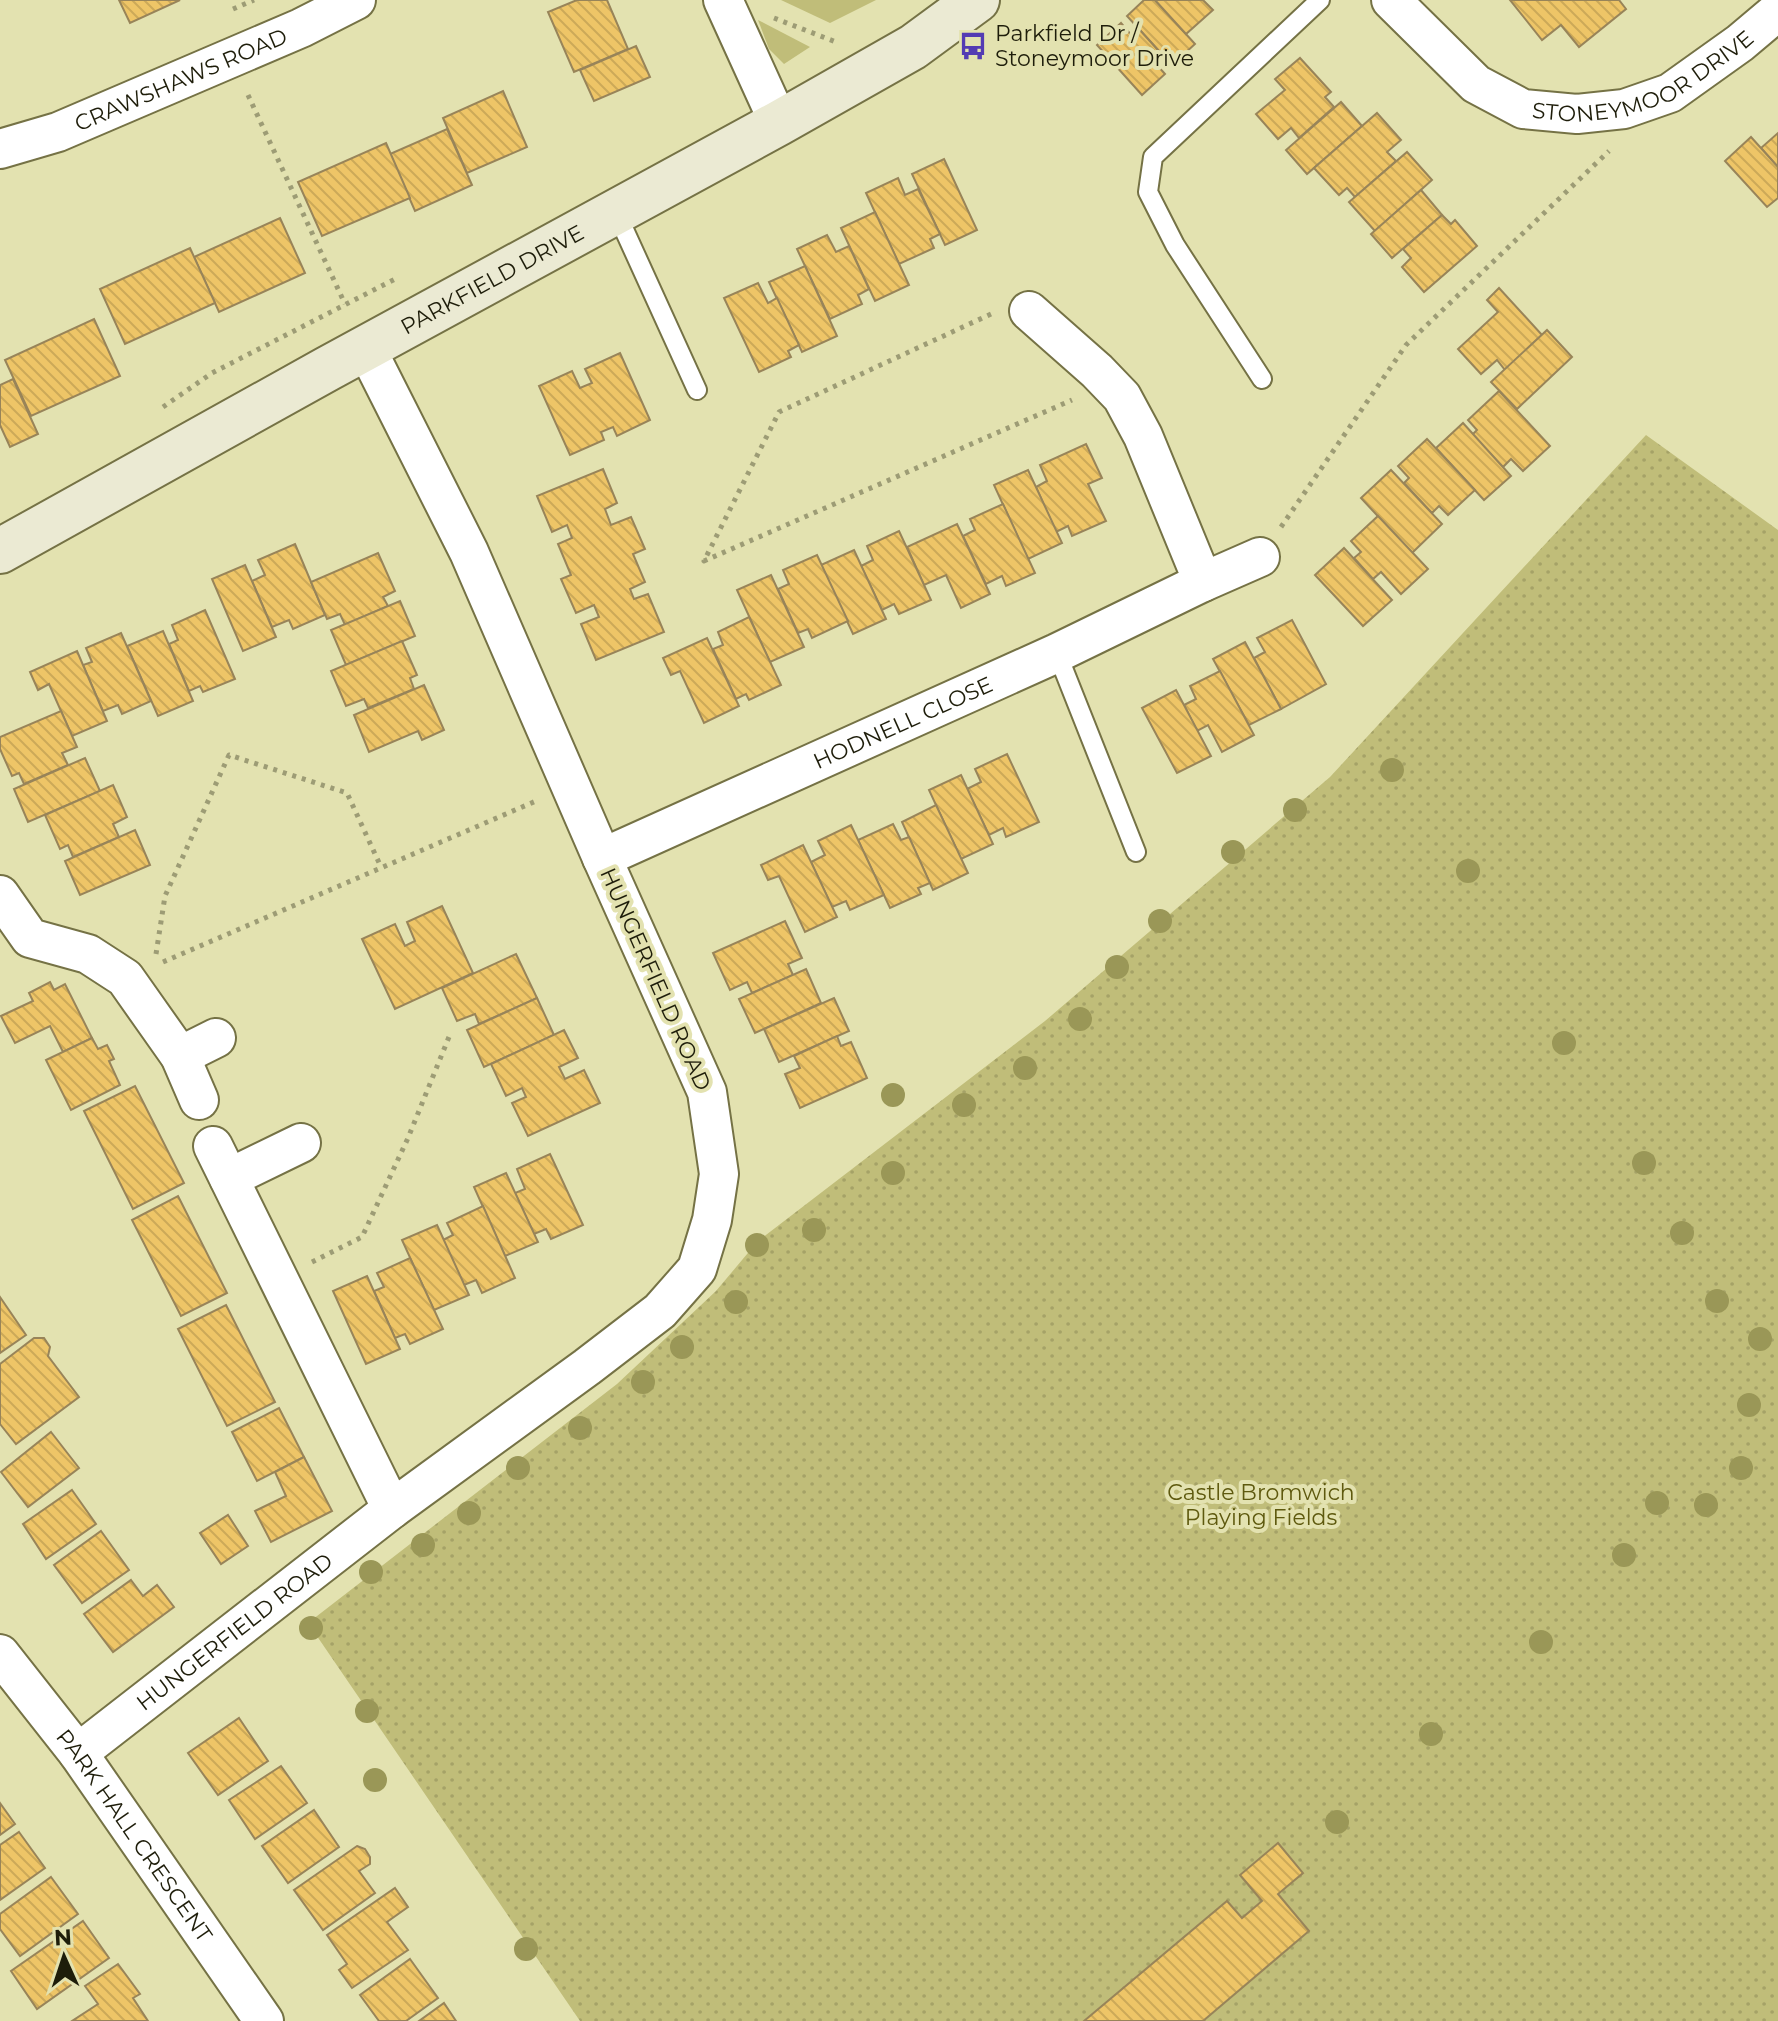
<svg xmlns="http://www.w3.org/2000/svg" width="1778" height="2021" font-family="Montserrat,sans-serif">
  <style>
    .grass { fill: #c0bd79 }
    .park { fill: url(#park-dots) }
    .building { fill: url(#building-back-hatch); stroke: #988459; stroke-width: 2 }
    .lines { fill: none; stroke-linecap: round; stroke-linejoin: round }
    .lane-casing { stroke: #757245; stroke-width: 22 }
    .street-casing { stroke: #757245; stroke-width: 42 }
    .secondary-casing { stroke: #757245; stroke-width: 48 }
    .path { stroke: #9d9c75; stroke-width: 5; stroke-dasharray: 4 6; stroke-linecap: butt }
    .lane { stroke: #fff; stroke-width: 18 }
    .street { stroke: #fff; stroke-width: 38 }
    .secondary { stroke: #ebead3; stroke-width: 44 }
    .tree { fill: #9a9757 }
    .labels { text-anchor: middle; stroke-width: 8; stroke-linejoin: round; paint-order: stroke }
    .poi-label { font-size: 22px; fill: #1e1d0a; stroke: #e3e2b0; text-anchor: start }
    .street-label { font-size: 22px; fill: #1e1d0a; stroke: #e3e2b0 }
    .park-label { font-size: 22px; fill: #5e590e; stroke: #e3e2b0 }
  </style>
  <defs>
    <pattern id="park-dots" width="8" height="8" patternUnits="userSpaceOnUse" patternTransform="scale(2)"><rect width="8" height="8" fill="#c0bd79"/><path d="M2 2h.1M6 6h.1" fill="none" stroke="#a5a267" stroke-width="1.8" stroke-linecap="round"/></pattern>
    <pattern id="building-back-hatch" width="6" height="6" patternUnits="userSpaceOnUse" patternTransform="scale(2)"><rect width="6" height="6" fill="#eec567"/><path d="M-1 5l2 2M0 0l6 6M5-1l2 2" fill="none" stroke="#cca958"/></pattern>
  </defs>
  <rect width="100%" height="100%" fill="#e3e2b0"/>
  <!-- grass -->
  <g class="grass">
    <path d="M781 0H876L830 23Z"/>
    <path d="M758 20 810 47 784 64 769 49Z"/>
  </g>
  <!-- park -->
  <path class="park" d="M1646 435 1778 530V2021H580L308 1623 617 1384 716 1291 758 1241 1045 1021 1330 777Z"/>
  <!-- building -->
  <g class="building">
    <path d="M119 0H180L130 23Z"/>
    <path d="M577 0H607L628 49 574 72 548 12Z"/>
    <path d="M1144 0H1155L1195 44 1172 65 1127 16Z"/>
    <path d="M1155 0H1203L1213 10 1186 34Z"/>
    <path d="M1510 0H1619L1626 9 1579 47 1561 25 1542 40Z"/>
    <path d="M1121 23 1132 36 1139 29 1165 58 1157 65 1165 74 1142 95 1097 45Z"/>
    <path d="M636 46 650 77 594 101 580 70Z"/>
    <path d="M1300 58 1331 92 1325 97 1334 107 1299 138 1291 128 1278 139 1256 114 1285 90 1275 79Z"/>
    <path d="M503 91 527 147 467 173 443 118Z"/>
    <path d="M1341 102 1362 126 1307 174 1286 150Z"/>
    <path d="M1377 113 1401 140 1387 152 1396 161 1355 197 1347 188 1339 195 1314 168Z"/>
    <path d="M447 129 472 185 415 211 390 154Z"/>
    <path d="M1778 133V167L1761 148Z"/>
    <path d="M1751 137 1778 167V198L1767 207 1725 161Z"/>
    <path d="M386 143 410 198 322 236 298 182Z"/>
    <path d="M1407 152 1432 180 1375 231 1349 202Z"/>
    <path d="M944 159 977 230 945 245 912 174Z"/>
    <path d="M898 178 905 195 918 189 940 234 930 239 934 248 899 264 866 193Z"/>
    <path d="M1421 190 1442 215 1392 258 1371 234Z"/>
    <path d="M875 212 909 285 875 301 841 228Z"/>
    <path d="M1442 215 1451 224 1455 220 1477 246 1424 292 1402 267 1411 258 1403 249Z"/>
    <path d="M280 218 305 273 219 312 194 257Z"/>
    <path d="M827 235 836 252 849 246 869 289 858 295 862 304 830 319 797 249Z"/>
    <path d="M190 248 215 303 125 344 100 289Z"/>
    <path d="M805 266 837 336 802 352 769 282Z"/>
    <path d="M758 283 768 303 777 298 799 345 788 351 791 357 759 372 724 298Z"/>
    <path d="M1499 288 1542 335 1505 370 1497 360 1481 374 1458 349 1498 312 1487 300Z"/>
    <path d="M94 319 120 376 31 416 5 360Z"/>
    <path d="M1547 330 1572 357 1517 409 1491 382Z"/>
    <path d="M620 353 650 420 617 436 613 427 601 432 604 440 570 455 539 386 572 371 580 388 592 383 585 369Z"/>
    <path d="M13 379 38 434 10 447 0 425V385Z"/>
    <path d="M1499 391 1550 446 1523 471 1511 459 1503 467 1472 435 1477 430 1468 420Z"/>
    <path d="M1463 423 1511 476 1484 500 1436 448Z"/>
    <path d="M1427 439 1475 490 1448 515 1439 506 1432 513 1404 483 1409 478 1398 466Z"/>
    <path d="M1086 444 1102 478 1088 484 1106 521 1072 536 1068 526 1056 532 1036 487 1047 481 1040 465Z"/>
    <path d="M603 469 617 503 605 509 611 525 631 517 645 549 633 554 645 582 630 589 634 599 648 594 664 632 596 660 581 624 599 617 594 605 576 613 561 579 571 575 558 544 572 538 567 525 552 532 537 496Z"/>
    <path d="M1028 470 1062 543 1028 559 994 485Z"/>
    <path d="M1391 470 1442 524 1412 553 1361 498Z"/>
    <path d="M1003 504 1035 573 1006 586 1002 576 986 584 963 536 975 530 970 519Z"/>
    <path d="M1378 516 1428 569 1401 594 1381 572 1373 579 1354 558 1361 552 1351 541Z"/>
    <path d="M957 524 990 594 961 608 946 575 924 585 907 547Z"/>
    <path d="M899 531 931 600 899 614 894 604 882 610 861 566 873 560 867 546Z"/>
    <path d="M295 544 325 615 293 629 289 620 272 627 252 581 265 575 258 560Z"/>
    <path d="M1344 548 1392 600 1363 626 1315 575Z"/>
    <path d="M854 550 886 619 853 634 821 565Z"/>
    <path d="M378 553 395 591 383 597 388 606 345 625 340 614 327 619 311 582Z"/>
    <path d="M817 555 848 621 812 638 808 629 798 633 778 589 789 584 783 570Z"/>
    <path d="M245 565 276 637 243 651 212 579Z"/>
    <path d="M771 575 804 647 770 662 737 590Z"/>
    <path d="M400 601 415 636 346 665 331 630Z"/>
    <path d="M205 610 235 679 203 692 200 686 189 691 169 644 178 640 172 625Z"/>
    <path d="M749 617 781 685 749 700 746 694 736 699 713 649 723 645 718 632Z"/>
    <path d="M1292 620 1326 684 1281 709 1254 658 1265 652 1257 638Z"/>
    <path d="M163 631 193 701 158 716 127 646Z"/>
    <path d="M121 633 151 701 122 714 118 705 103 711 83 665 92 662 86 648Z"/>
    <path d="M707 638 739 706 704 723 680 671 671 675 663 658Z"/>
    <path d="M402 641 417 675 410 678 414 689 368 708 364 699 346 706 331 671Z"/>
    <path d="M1245 642 1281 709 1249 725 1213 659Z"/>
    <path d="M77 651 107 721 72 736 49 684 38 690 30 672Z"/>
    <path d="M1220 671 1254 735 1222 752 1208 725 1197 731 1184 705 1196 699 1190 686Z"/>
    <path d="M424 685 444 730 422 740 418 731 369 752 354 715Z"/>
    <path d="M1176 690 1211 756 1177 773 1142 708Z"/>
    <path d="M61 711 77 747 62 753 68 765 24 784 19 773 12 776 0 749V737Z"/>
    <path d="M1007 754 1039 822 1006 837 1003 828 989 835 967 789 981 782 975 769Z"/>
    <path d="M85 758 100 791 28 822 14 789Z"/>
    <path d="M961 775 993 844 961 859 929 790Z"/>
    <path d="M113 785 127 817 113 824 119 837 73 857 68 845 60 849 45 815Z"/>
    <path d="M936 805 968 873 933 890 902 822Z"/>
    <path d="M893 824 901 840 909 837 930 883 918 888 921 894 890 908 858 840Z"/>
    <path d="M851 825 884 895 850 910 846 901 832 907 811 862 825 855 818 841Z"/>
    <path d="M135 830 150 865 80 895 65 861Z"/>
    <path d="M803 845 837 917 805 932 779 876 768 880 761 865Z"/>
    <path d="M442 906 473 973 395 1009 362 939 395 924 405 946 415 941 407 922Z"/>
    <path d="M785 921 802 958 788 964 793 975 752 993 747 982 730 990 713 953Z"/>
    <path d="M516 954 537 998 479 1024 475 1014 457 1021 442 988Z"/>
    <path d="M806 969 821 1003 755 1033 739 999Z"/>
    <path d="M50 982 54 990 65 984 92 1038 63 1052 50 1026 15 1043 1 1016 33 1001 29 993Z"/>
    <path d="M537 998 554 1035 484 1067 467 1030Z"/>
    <path d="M834 998 849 1031 779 1062 764 1029Z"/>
    <path d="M564 1030 578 1058 559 1067 565 1079 584 1070 600 1103 528 1136 512 1103 526 1097 522 1088 506 1096 491 1064Z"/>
    <path d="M837 1036 841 1046 851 1042 867 1078 800 1108 785 1074 800 1068 794 1056Z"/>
    <path d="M92 1038 98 1049 107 1045 114 1059 109 1061 120 1085 71 1110 46 1060Z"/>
    <path d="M135 1086 184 1183 133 1209 84 1111Z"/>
    <path d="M550 1154 583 1225 551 1239 546 1229 534 1234 515 1193 525 1189 517 1169Z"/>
    <path d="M506 1173 538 1242 505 1256 474 1187Z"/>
    <path d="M178 1196 227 1293 181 1316 132 1220Z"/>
    <path d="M483 1206 515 1278 482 1293 476 1280 464 1285 443 1240 453 1235 447 1223Z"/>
    <path d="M437 1225 469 1295 434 1310 402 1240Z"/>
    <path d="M410 1258 443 1329 410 1344 405 1334 395 1338 374 1291 384 1287 377 1273Z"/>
    <path d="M367 1276 400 1349 366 1364 333 1291Z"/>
    <path d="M0 1297 26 1335 0 1353Z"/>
    <path d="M226 1305 275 1402 227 1426 178 1329Z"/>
    <path d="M34 1338H44L50 1347 48 1356 79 1397 16 1444 0 1424V1364Z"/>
    <path d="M279 1408 304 1457 257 1481 232 1432Z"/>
    <path d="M51 1432 79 1468 28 1507 1 1472Z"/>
    <path d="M304 1457 332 1511 271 1542 255 1511 286 1496 275 1472Z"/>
    <path d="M72 1490 96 1524 46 1559 23 1524Z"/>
    <path d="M228 1515 248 1546 221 1564 200 1533Z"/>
    <path d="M101 1531 129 1570 82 1603 54 1565Z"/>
    <path d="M131 1580 143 1596 157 1585 174 1607 113 1652 84 1614Z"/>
    <path d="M239 1718 268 1761 218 1795 188 1753Z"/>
    <path d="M281 1766 307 1803 255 1839 229 1800Z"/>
    <path d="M0 1803 15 1824 0 1835Z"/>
    <path d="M314 1810 339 1847 288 1883 262 1846Z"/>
    <path d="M19 1832 45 1868 0 1900V1845Z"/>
    <path d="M1278 1843 1303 1873 1278 1894 1309 1931 1203 2021H1084L1227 1901 1242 1918 1262 1901 1240 1875Z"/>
    <path d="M357 1846 365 1849 370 1857V1864L359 1871 375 1893 323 1930 294 1890Z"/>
    <path d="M51 1877 78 1914 20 1956 0 1929V1914Z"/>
    <path d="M395 1888 408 1907 387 1922 408 1950 352 1988 339 1970 347 1964 327 1935Z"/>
    <path d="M83 1921 109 1958 37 2009 11 1971Z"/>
    <path d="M410 1959 438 1998 406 2021H379L360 1995Z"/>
    <path d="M118 1964 140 1994 133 1998 148 2021H72L98 2004 85 1986Z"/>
    <path d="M444 2003 456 2021H419Z"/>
  </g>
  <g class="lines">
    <defs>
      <g id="lane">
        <path d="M616 212 697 390"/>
        <path d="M1262 379 1175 245 1148 192 1153 157 1320 0"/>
        <path d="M1057 653 1136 852"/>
      </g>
      <g id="street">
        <path d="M723 0 779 123"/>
        <path id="s1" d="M1391 0 1476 84 1523 109 1577 114 1624 109 1670 93 1740 43 1778 11"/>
        <path id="s2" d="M0 149 58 132 301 28 356 0"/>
        <path d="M1203 582 1260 557"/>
        <path id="s3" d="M602 858 1057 653 1203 582 1143 436 1122 397 1097 371 1029 311"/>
        <path d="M0 895 30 938 88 954 125 978 180 1056 199 1100"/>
        <path d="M180 1056 216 1038"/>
        <path d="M213 1146 392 1509"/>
        <path d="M229 1178 301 1143"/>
        <path id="s4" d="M0 1654 78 1753 264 2021"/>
        <path id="s5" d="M78 1753 392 1509 587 1367 660 1311 697 1269 712 1220 719 1174 707 1092 602 858 469 552 366 348"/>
      </g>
      <g id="secondary">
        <path id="s6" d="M0 551 327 369 779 123 913 47 977 0"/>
      </g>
    </defs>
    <!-- lane casing -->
    <use href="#lane" class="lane-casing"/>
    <!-- street casing -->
    <use href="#street" class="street-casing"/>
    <!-- secondary casing -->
    <use href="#secondary" class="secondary-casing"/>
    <!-- path -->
    <g class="path">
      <path d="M233 9 254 0"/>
      <path d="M774 18 836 42"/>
      <path d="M248 95 345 304"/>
      <path d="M991 314 779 412 704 561 1072 400"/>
      <path d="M163 407 212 373 399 277"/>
      <path d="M1281 527 1406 345 1609 151"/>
      <path d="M156 954 165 896 229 755 347 793 381 867"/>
      <path d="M163 962 536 801"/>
      <path d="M312 1262 362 1237 408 1138 451 1032"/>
    </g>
    <!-- lane -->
    <use href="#lane" class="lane"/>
    <!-- street -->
    <use href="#street" class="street"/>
    <!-- secondary -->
    <use href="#secondary" class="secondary"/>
  </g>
  <!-- trees -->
  <g class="tree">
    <circle cx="1392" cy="770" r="12"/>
    <circle cx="1295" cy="810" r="12"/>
    <circle cx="1233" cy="852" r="12"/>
    <circle cx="1468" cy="871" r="12"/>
    <circle cx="1160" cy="921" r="12"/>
    <circle cx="1117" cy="967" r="12"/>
    <circle cx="1080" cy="1019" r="12"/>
    <circle cx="1564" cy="1043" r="12"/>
    <circle cx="1025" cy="1068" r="12"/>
    <circle cx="893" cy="1095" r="12"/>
    <circle cx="964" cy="1105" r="12"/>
    <circle cx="1644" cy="1163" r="12"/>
    <circle cx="893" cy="1173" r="12"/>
    <circle cx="814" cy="1230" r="12"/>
    <circle cx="1682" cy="1233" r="12"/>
    <circle cx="757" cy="1245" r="12"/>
    <circle cx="1717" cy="1301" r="12"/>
    <circle cx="736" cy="1302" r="12"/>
    <circle cx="1760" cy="1339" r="12"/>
    <circle cx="682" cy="1347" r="12"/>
    <circle cx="643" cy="1382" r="12"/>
    <circle cx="1749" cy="1405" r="12"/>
    <circle cx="580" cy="1428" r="12"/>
    <circle cx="518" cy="1468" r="12"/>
    <circle cx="1741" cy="1468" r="12"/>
    <circle cx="1657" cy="1503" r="12"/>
    <circle cx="1706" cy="1505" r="12"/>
    <circle cx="469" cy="1513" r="12"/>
    <circle cx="423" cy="1545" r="12"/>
    <circle cx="1624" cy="1555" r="12"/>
    <circle cx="371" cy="1572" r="12"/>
    <circle cx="311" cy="1628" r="12"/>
    <circle cx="1541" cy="1642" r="12"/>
    <circle cx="367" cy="1711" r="12"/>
    <circle cx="1431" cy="1734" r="12"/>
    <circle cx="375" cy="1780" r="12"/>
    <circle cx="1337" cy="1822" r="12"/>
    <circle cx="526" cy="1949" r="12"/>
  </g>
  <!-- icons -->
  <defs>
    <symbol id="bus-bare" viewBox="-9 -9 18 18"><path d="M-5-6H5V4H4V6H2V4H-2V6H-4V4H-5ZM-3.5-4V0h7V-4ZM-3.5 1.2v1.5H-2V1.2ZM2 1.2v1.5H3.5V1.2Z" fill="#533bb3" stroke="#e3e2b0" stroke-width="2.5" paint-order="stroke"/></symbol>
  </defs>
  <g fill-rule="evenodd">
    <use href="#bus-bare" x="953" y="26" width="40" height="40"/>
  </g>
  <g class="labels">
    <!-- poi labels -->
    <g class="poi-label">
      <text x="995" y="41">Parkfield Dr /<tspan x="995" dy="25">Stoneymoor Drive</tspan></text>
    </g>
    <!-- street labels -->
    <g class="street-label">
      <text dy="8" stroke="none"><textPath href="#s1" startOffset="302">STONEYMOOR DRIVE</textPath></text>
      <text dy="8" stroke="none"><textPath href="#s2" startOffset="194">CRAWSHAWS ROAD</textPath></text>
      <text dy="8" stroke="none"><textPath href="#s6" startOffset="562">PARKFIELD DRIVE</textPath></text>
      <text dy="8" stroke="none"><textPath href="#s3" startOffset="330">HODNELL CLOSE</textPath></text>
      <text transform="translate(656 979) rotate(66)" y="8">HUNGERFIELD ROAD</text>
      <text dy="8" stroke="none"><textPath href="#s5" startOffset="198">HUNGERFIELD ROAD</textPath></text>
      <text dy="8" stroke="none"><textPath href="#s4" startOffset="226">PARK HALL CRESCENT</textPath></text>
    </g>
    <!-- park labels -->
    <g class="park-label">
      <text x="1261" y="1500">Castle Bromwich<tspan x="1261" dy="25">Playing Fields</tspan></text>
    </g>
  </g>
  <!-- north arrow -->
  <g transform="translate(64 1957) rotate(357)" stroke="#e3e2b0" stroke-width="6" paint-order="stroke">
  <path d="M0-6L14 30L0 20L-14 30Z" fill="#1e1d0a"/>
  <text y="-12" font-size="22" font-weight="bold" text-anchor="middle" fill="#1e1d0a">N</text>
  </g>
</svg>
